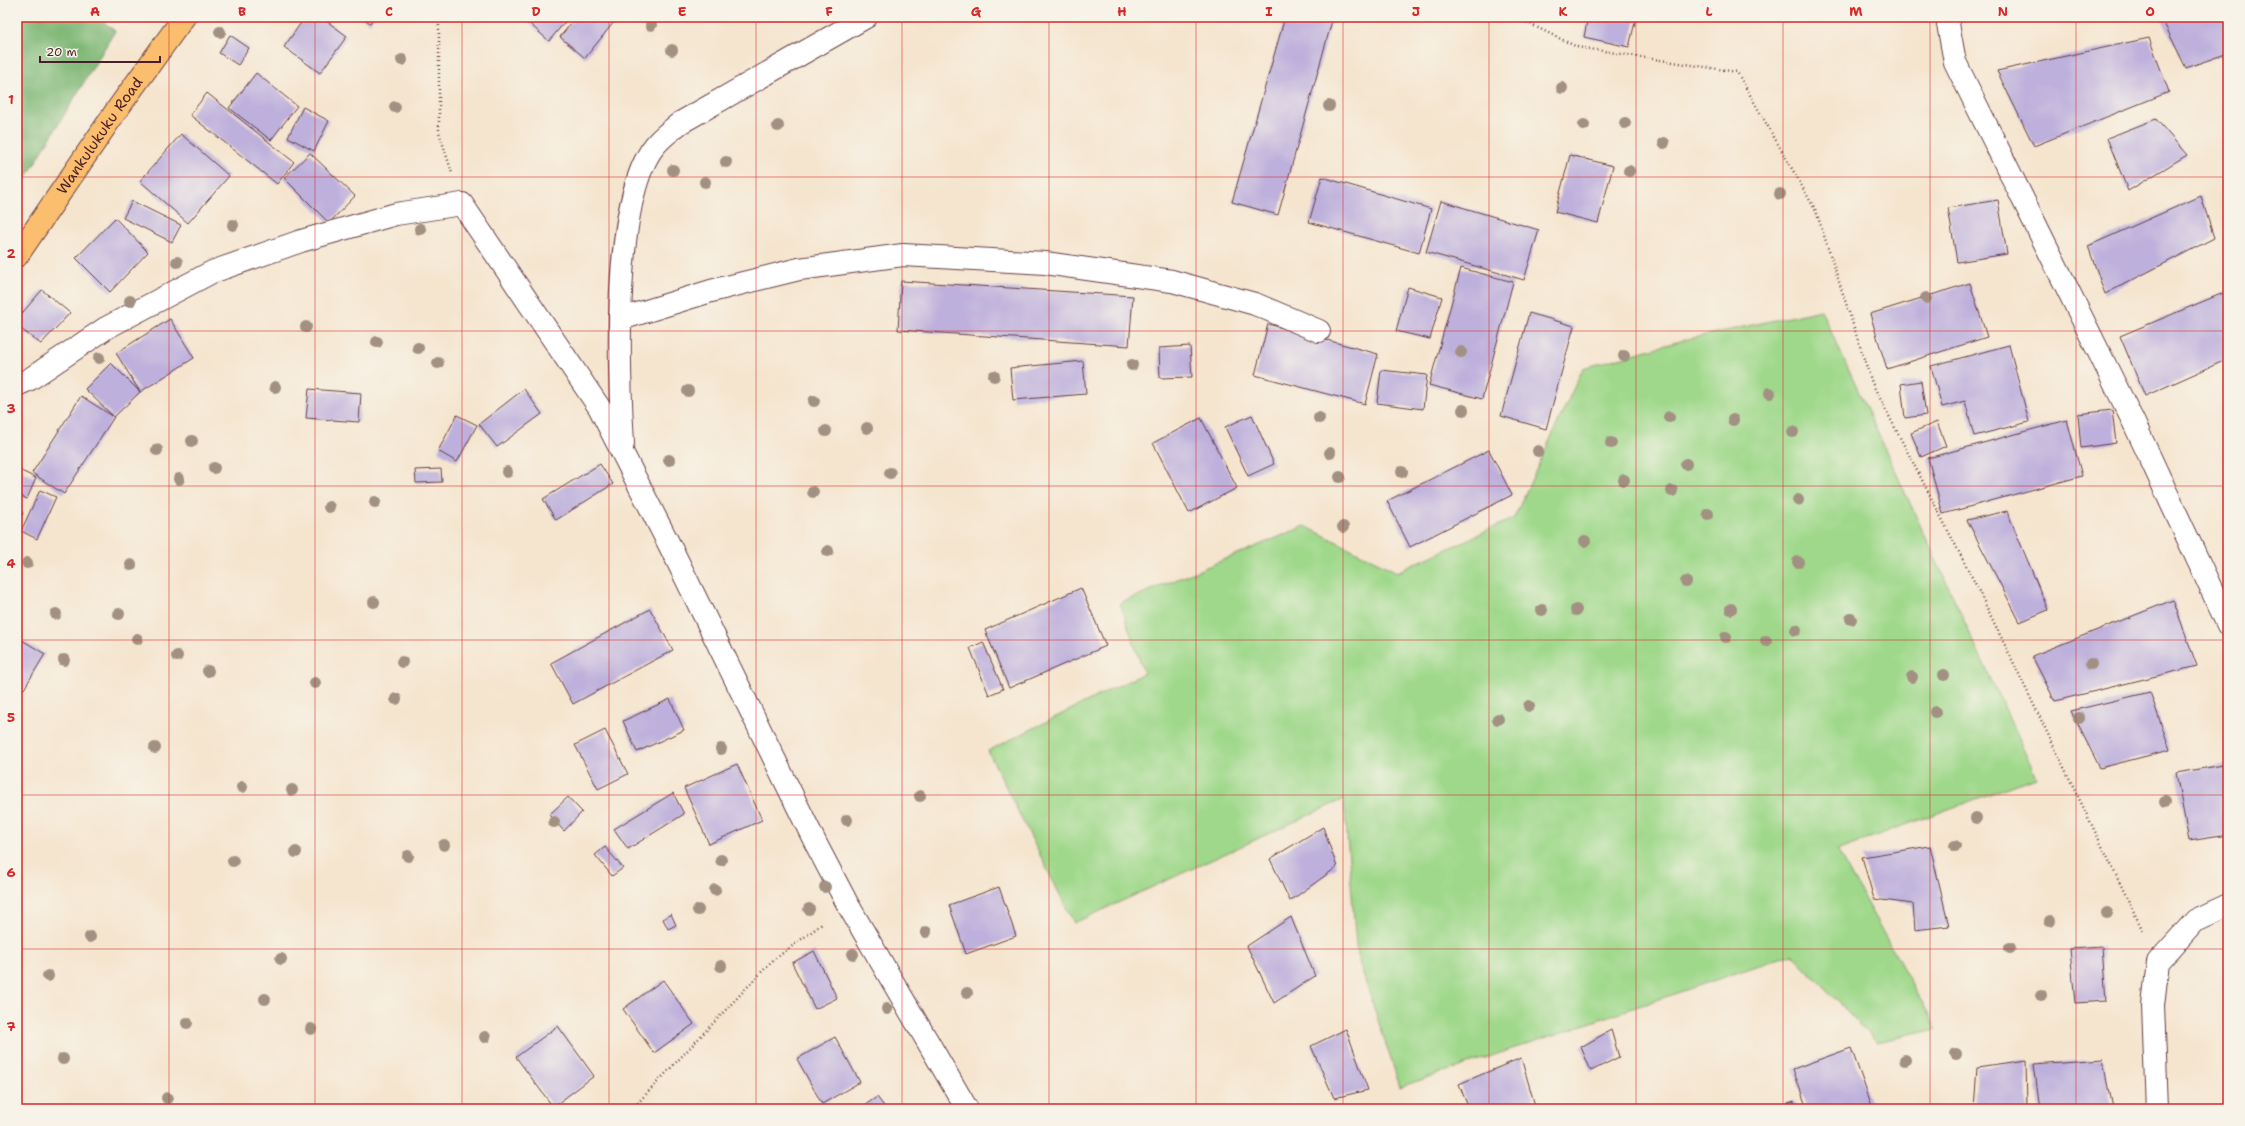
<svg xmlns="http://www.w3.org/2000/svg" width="2245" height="1126" font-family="'Shantell Sans',sans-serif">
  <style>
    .green { fill: #9fd88a; stroke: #747c5a }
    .forest { fill: #7fb876; stroke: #646c50 }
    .building { fill: #beb0dc }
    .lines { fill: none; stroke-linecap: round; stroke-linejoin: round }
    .minor-casing { stroke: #643d44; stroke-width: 24 }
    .major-casing { stroke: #643d44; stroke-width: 24 }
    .path { stroke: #643d44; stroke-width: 2.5; stroke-dasharray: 1 3; stroke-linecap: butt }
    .minor { stroke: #fff; stroke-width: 22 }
    .major { stroke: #fabe6e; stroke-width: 22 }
    .tree { fill: #a29182 }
    .grid { fill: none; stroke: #d62828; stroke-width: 1; stroke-opacity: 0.55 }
    .labels { text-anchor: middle; stroke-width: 3; stroke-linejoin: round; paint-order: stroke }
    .street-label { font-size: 15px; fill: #4a1f2b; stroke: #f7f3e8 }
    .neatline { fill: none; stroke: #d62828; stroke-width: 1.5 }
    .grid-label { font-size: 13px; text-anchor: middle; font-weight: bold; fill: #d62828 }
  </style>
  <rect width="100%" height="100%" fill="#f7f3e8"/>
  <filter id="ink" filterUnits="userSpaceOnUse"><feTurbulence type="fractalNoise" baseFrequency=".025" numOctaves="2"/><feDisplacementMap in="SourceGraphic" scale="8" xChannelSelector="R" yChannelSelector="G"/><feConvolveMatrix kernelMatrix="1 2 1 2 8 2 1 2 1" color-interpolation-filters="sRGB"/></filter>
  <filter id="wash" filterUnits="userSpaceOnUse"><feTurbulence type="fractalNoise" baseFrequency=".012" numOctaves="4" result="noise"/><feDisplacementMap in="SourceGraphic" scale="16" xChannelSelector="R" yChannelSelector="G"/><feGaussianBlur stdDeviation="0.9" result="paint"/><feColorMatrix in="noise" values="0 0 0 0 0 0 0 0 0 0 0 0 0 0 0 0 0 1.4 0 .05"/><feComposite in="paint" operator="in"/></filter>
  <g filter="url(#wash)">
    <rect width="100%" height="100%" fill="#f5e5cf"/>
    <!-- green -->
    <path class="green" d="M1821 310 2036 777 1837 850 1937 1029 1877 1042 1792 954 1400 1087 1357 956 1344 799 1074 923 988 751 1144 673 1120 603 1305 526 1397 572 1514 518 1583 368 1684 340Z"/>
    <!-- forest -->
    <path class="forest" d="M17 17H98L115 31 17 193Z"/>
    <g id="blocks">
      <!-- building -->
      <g class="building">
        <path d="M305 17H321L347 36 320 73 284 47Z"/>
        <path d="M361 17H374L370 23Z"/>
        <path d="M522 17H569L549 41Z"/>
        <path d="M576 17H618L585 58 560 37Z"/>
        <path d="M1285 17H1333L1278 215 1232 202Z"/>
        <path d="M1588 17 1636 18 1629 47 1584 37Z"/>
        <path d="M2161 17H2228V53L2186 68Z"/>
        <path d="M230 35 249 48 238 65 219 53Z"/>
        <path d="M2149 38 2169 92 2034 146 1997 71Z"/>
        <path d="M256 73 297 106 271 140 229 108Z"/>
        <path d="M207 93 294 162 277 184 190 115Z"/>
        <path d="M303 107 329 121 314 151 288 137Z"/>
        <path d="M2156 119 2187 155 2128 191 2107 138Z"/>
        <path d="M181 134 229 176 188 223 140 181Z"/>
        <path d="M310 153 355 196 329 223 284 178Z"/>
        <path d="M1570 155 1613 166 1598 223 1555 212Z"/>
        <path d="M1322 177 1431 209 1419 253 1309 222Z"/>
        <path d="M2201 196 2214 238 2105 294 2088 246Z"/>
        <path d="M1998 200 2007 254 1957 262 1948 208Z"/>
        <path d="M132 201 181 225 172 242 123 218Z"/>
        <path d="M1441 201 1539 230 1524 280 1426 252Z"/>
        <path d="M115 218 148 252 110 292 76 258Z"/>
        <path d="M1461 268 1513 282 1482 399 1429 385Z"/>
        <path d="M901 281 1133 296 1129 346 898 330Z"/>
        <path d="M1970 283 1987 337 1887 369 1870 314Z"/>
        <path d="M1408 287 1442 297 1430 339 1396 331Z"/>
        <path d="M42 290 70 313 41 344 17 326V319Z"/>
        <path d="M2228 291V359L2145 396 2120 336Z"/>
        <path d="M1529 313 1574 326 1546 429 1501 416Z"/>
        <path d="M170 319 194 358 140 392 116 353Z"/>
        <path d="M1268 324 1378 354 1365 404 1255 375Z"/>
        <path d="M2009 345 2029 422 1974 436 1965 401 1942 407 1931 366Z"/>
        <path d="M1190 346 1192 377 1160 378 1159 348Z"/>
        <path d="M1083 361 1086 394 1013 400 1010 368Z"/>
        <path d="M111 363 140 392 114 417 85 389Z"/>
        <path d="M1381 370 1427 375 1423 409 1377 403Z"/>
        <path d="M1921 381 1926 415 1905 418 1901 384Z"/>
        <path d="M309 389 361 393 359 422 306 418Z"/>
        <path d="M524 389 542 414 497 447 479 424Z"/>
        <path d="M81 396 114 417 64 494 32 473Z"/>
        <path d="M2112 410 2116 443 2081 448 2078 414Z"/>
        <path d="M457 415 477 425 457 462 438 451Z"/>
        <path d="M1252 415 1274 464 1248 476 1225 427Z"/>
        <path d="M1201 418 1237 488 1189 513 1153 443Z"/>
        <path d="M2067 420 2082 476 1943 514 1928 458Z"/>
        <path d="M1937 422 1946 446 1921 457 1911 433Z"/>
        <path d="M1489 450 1512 495 1410 547 1387 501Z"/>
        <path d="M600 464 613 484 556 520 543 499Z"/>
        <path d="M17 469 36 478 27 499 17 494Z"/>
        <path d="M441 469 442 482 416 483 415 470Z"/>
        <path d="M40 490 56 497 37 539 21 531Z"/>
        <path d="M17 509 23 513 17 524Z"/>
        <path d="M2007 511 2048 610 2020 622 1967 520Z"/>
        <path d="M1081 588 1106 646 1009 688 985 630Z"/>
        <path d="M2173 600 2197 666 2055 701 2032 656Z"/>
        <path d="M650 609 673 650 573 704 551 663Z"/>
        <path d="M17 637 45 654 24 689 17 685Z"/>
        <path d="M983 642 1003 689 989 695 970 648Z"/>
        <path d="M2150 692 2170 750 2100 768 2071 711Z"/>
        <path d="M670 699 684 730 637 752 623 721Z"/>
        <path d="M605 730 628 774 598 789 575 745Z"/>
        <path d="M737 764 762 820 709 844 684 788Z"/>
        <path d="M2228 764V835L2189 841 2176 773Z"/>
        <path d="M673 793 684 814 628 849 614 829Z"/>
        <path d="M568 797 582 812 564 831 549 815Z"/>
        <path d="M1323 827 1337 867 1290 901 1270 859Z"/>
        <path d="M1930 846 1949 926 1915 930 1913 904 1874 899 1862 857Z"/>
        <path d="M605 847 623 868 612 876 595 855Z"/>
        <path d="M999 887 1016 936 966 954 949 905Z"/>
        <path d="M671 914 676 925 668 929 663 919Z"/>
        <path d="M1291 917 1315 976 1274 1003 1247 946Z"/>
        <path d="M2102 947 2106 1001 2075 1003 2070 949Z"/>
        <path d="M814 951 837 998 815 1009 792 963Z"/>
        <path d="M663 980 694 1024 654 1053 623 1009Z"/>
        <path d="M558 1026 594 1076 553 1107 516 1057Z"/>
        <path d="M1346 1029 1368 1090 1334 1098 1311 1046Z"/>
        <path d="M1611 1030 1619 1057 1591 1071 1581 1047Z"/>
        <path d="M835 1037 860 1082 822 1104 797 1059Z"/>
        <path d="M1851 1048 1873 1109H1807L1793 1069Z"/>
        <path d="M1521 1058 1536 1109H1469L1459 1084Z"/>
        <path d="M2103 1059 2112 1109H2040L2034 1064Z"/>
        <path d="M2026 1060 2027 1109H1974L1977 1067Z"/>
        <path d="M877 1097 886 1109H859Z"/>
        <path d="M1794 1101 1796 1109H1771Z"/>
      </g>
    </g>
  </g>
  <g filter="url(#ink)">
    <use href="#blocks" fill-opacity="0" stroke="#643d44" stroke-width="1"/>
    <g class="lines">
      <defs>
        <g id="minor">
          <path d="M1950 17 1948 24 1955 62 2134 423 2228 625"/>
          <path d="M621 319 711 291 799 269 903 255 1045 263 1172 281 1255 304 1319 331"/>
          <path d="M17 385 30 379 106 328 212 272 301 241 396 214 462 204 599 407 676 558 816 844 848 905 967 1109"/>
          <path d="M623 444C619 376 611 194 657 143 664 135 673 129 680 123L866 17"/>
          <path d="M2157 1109 2153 1005 2158 962 2196 920 2228 905"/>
        </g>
        <g id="major">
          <path id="s1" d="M17 256 116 111 184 17"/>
        </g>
      </defs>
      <!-- minor casing -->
      <use href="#minor" class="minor-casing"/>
      <!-- major casing -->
      <use href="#major" class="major-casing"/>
      <!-- path -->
      <g class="path">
        <path d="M439 17V132L452 173"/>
        <path d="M1516 17 1577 47 1737 72 1816 211 1872 383 1974 581 2143 931"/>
        <path d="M632 1109 772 961 822 924"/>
      </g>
      <!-- minor -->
      <use href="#minor" class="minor"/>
      <!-- major -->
      <use href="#major" class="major"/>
    </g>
    <!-- trees -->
    <g class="tree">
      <circle cx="651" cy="25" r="6"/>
      <circle cx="220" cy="32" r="6"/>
      <circle cx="672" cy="50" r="6"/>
      <circle cx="402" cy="60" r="6"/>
      <circle cx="1562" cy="88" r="6"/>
      <circle cx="1329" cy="106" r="6"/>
      <circle cx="395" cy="107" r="6"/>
      <circle cx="1625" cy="123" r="6"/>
      <circle cx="1584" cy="125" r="6"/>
      <circle cx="778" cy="126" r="6"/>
      <circle cx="1664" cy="143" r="6"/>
      <circle cx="726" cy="162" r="6"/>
      <circle cx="673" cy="170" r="6"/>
      <circle cx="1629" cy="171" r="6"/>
      <circle cx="705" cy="182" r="6"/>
      <circle cx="1780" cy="194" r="6"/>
      <circle cx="233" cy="225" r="6"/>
      <circle cx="420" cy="229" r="6"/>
      <circle cx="177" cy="262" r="6"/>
      <circle cx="1926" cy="298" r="6"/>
      <circle cx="130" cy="301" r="6"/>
      <circle cx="306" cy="327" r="6"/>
      <circle cx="377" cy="342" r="6"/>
      <circle cx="418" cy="348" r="6"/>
      <circle cx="1461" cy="352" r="6"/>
      <circle cx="1624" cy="356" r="6"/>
      <circle cx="99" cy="358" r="6"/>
      <circle cx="438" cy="363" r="6"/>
      <circle cx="1132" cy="365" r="6"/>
      <circle cx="994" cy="376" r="6"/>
      <circle cx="275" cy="387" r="6"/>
      <circle cx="688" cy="391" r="6"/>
      <circle cx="1770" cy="393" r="6"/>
      <circle cx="814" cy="401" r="6"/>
      <circle cx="1463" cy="410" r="6"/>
      <circle cx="1669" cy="417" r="6"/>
      <circle cx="1319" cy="418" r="6"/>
      <circle cx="1733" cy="420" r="6"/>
      <circle cx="867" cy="428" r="6"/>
      <circle cx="826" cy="431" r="6"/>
      <circle cx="1793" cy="432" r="6"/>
      <circle cx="192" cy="441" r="6"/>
      <circle cx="1611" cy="443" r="6"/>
      <circle cx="157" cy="450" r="6"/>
      <circle cx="1538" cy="451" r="6"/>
      <circle cx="1330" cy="453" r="6"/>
      <circle cx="669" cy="460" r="6"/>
      <circle cx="1686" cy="464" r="6"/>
      <circle cx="214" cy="468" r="6"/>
      <circle cx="507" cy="472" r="6"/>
      <circle cx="1402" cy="472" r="6"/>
      <circle cx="890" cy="473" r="6"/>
      <circle cx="1340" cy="477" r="6"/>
      <circle cx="179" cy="479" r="6"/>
      <circle cx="1624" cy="480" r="6"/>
      <circle cx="1672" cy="491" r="6"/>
      <circle cx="813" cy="492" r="6"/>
      <circle cx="1798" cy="500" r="6"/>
      <circle cx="375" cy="502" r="6"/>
      <circle cx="329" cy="507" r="6"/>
      <circle cx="1708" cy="514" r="6"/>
      <circle cx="1343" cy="527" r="6"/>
      <circle cx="1585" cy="541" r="6"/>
      <circle cx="828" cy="551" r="6"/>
      <circle cx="1798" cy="562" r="6"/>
      <circle cx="27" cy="563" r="6"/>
      <circle cx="131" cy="565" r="6"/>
      <circle cx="1686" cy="582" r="6"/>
      <circle cx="374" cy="602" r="6"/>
      <circle cx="1731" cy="609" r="6"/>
      <circle cx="1542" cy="610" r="6"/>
      <circle cx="1576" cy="610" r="6"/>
      <circle cx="56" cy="614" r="6"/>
      <circle cx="119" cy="614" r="6"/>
      <circle cx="1851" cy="619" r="6"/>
      <circle cx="1796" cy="630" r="6"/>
      <circle cx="1726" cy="637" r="6"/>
      <circle cx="137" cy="639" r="6"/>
      <circle cx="1766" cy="641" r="6"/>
      <circle cx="177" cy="656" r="6"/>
      <circle cx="64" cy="660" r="6"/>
      <circle cx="402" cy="662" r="6"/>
      <circle cx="2091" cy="664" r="6"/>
      <circle cx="208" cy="671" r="6"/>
      <circle cx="1944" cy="675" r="6"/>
      <circle cx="1912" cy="677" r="6"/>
      <circle cx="315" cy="683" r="6"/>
      <circle cx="396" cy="699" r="6"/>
      <circle cx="1529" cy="706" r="6"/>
      <circle cx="1935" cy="712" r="6"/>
      <circle cx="2079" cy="718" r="6"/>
      <circle cx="1498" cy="719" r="6"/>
      <circle cx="155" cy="748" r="6"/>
      <circle cx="721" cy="749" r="6"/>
      <circle cx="242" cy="787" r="6"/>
      <circle cx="292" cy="790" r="6"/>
      <circle cx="920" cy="796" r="6"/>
      <circle cx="2165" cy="802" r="6"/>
      <circle cx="1976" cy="818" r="6"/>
      <circle cx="847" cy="820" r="6"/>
      <circle cx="554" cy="822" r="6"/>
      <circle cx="444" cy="845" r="6"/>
      <circle cx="1955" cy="846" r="6"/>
      <circle cx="296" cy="852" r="6"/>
      <circle cx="408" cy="856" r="6"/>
      <circle cx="721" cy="860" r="6"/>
      <circle cx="233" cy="861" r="6"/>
      <circle cx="825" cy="887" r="6"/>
      <circle cx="715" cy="890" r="6"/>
      <circle cx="809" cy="909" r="6"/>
      <circle cx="698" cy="910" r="6"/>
      <circle cx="2107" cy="913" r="6"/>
      <circle cx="2050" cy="921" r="6"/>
      <circle cx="926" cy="932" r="6"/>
      <circle cx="90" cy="937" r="6"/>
      <circle cx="2010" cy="948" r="6"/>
      <circle cx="853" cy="954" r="6"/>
      <circle cx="281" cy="959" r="6"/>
      <circle cx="721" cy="966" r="6"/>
      <circle cx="48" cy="976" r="6"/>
      <circle cx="967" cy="993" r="6"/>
      <circle cx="2041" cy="995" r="6"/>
      <circle cx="265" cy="999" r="6"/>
      <circle cx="887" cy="1009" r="6"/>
      <circle cx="187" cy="1023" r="6"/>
      <circle cx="311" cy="1029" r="6"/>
      <circle cx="485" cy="1037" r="6"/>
      <circle cx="1956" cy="1054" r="6"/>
      <circle cx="63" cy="1059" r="6"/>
      <circle cx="1905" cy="1060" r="6"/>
      <circle cx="167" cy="1098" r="6"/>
    </g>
  </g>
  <!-- grid -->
  <path class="grid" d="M169 17V1109M315 17V1109M462 17V1109M609 17V1109M756 17V1109M902 17V1109M1049 17V1109M1196 17V1109M1343 17V1109M1489 17V1109M1636 17V1109M1783 17V1109M1930 17V1109M2076 17V1109M17 177H2228M17 331H2228M17 486H2228M17 640H2228M17 795H2228M17 949H2228"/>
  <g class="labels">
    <!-- street labels -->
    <g class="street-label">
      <text dy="5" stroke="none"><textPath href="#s1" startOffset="146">Wankulukuku Road</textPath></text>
    </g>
  </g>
  <!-- margin -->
  <rect width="2245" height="1126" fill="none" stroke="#f7f3e8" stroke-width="44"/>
  <!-- scale -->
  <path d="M40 56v6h120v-6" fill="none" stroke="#4a1f2b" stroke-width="2"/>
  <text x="46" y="56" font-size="12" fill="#4a1f2b" stroke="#f7f3e8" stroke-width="3" paint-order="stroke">20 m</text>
  <rect x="22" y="22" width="2201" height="1082" class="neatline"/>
  <g class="grid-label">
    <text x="95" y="16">A</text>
    <text x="242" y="16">B</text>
    <text x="389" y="16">C</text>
    <text x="536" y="16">D</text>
    <text x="682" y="16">E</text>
    <text x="829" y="16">F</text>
    <text x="976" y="16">G</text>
    <text x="1122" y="16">H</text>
    <text x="1269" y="16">I</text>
    <text x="1416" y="16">J</text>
    <text x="1563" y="16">K</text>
    <text x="1709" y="16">L</text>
    <text x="1856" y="16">M</text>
    <text x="2003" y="16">N</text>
    <text x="2150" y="16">O</text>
    <text x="11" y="104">1</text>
    <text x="11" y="258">2</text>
    <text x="11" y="413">3</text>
    <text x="11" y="568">4</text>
    <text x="11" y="722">5</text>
    <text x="11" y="877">6</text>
    <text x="11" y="1031">7</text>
  </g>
</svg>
